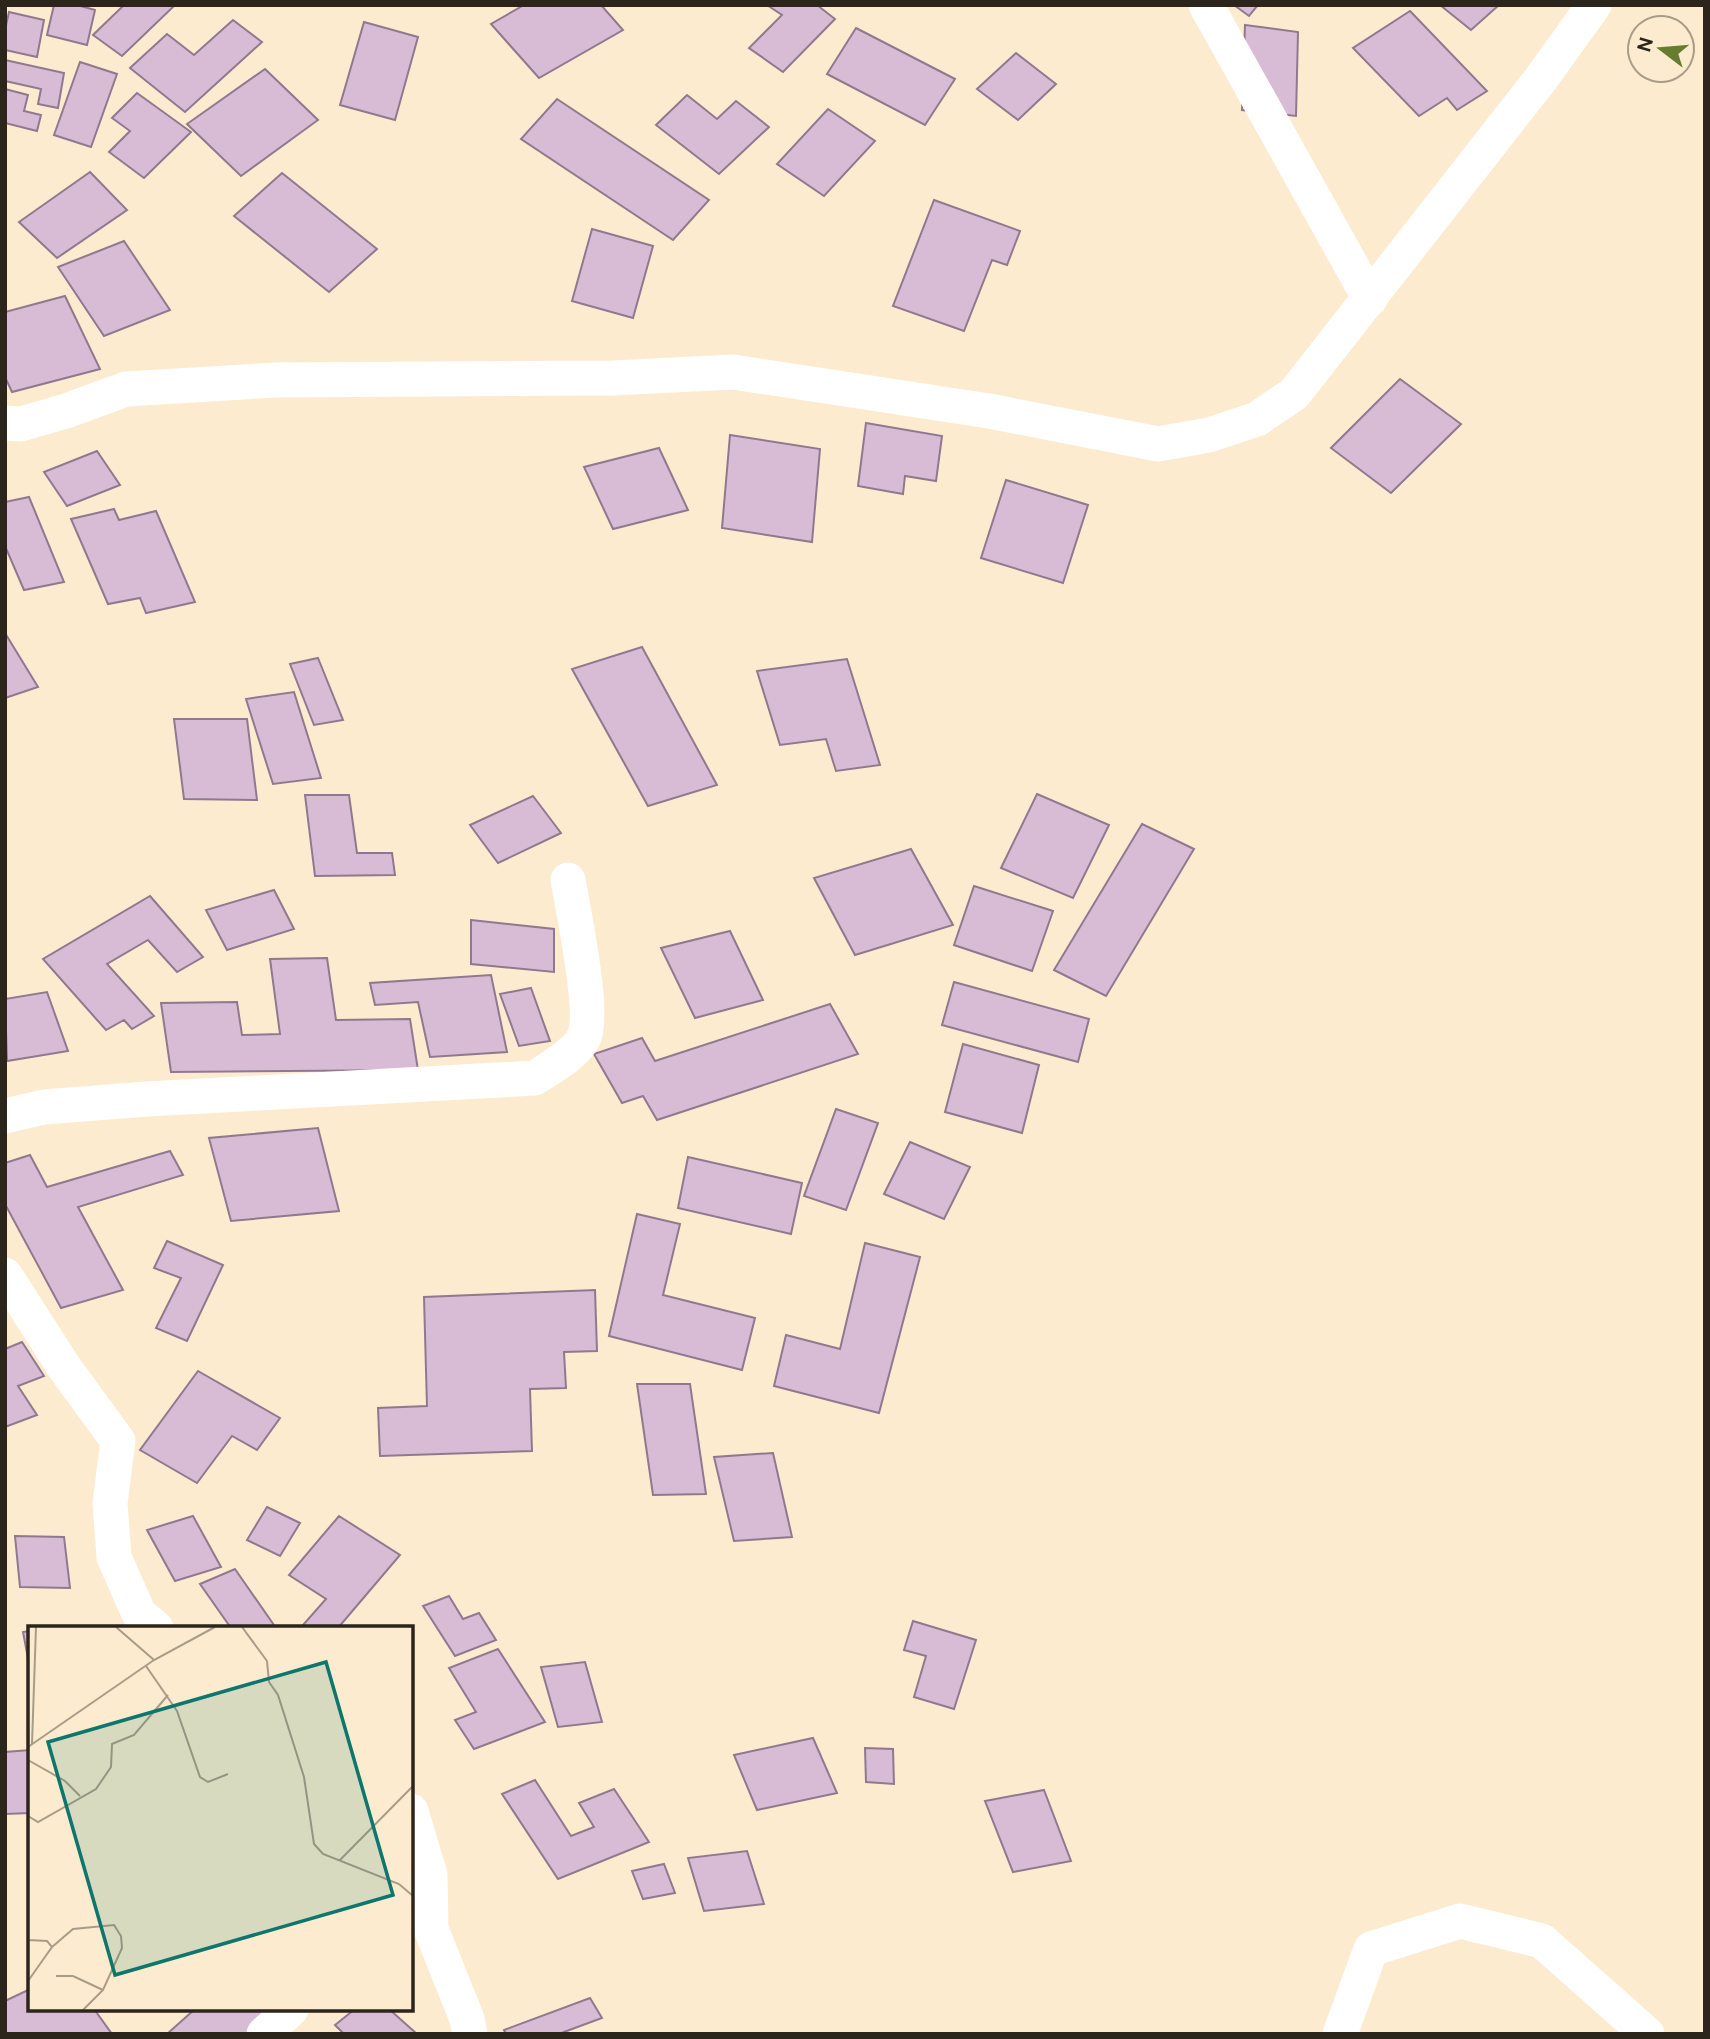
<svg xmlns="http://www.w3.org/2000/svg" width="1710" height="2039" font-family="'DM Sans',sans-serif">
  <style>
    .building { fill: #d8bcd6; stroke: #90798f; stroke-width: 2 }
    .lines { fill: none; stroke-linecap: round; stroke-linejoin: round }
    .minor { stroke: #fff; stroke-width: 35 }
    .inset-road { fill: none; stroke: #a99c87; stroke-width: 2 }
    .view { fill: #0f766e; fill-opacity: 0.15; stroke: #0f766e; stroke-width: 3.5 }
    .inset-edge { fill: none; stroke: #2c251b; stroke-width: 3.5 }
  </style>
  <rect width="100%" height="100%" fill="#fcebcf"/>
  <!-- building -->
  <g class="building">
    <path d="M54 5H77L95 10 87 45 47 35Z"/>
    <path d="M124 5 174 6 122 56 93 35Z"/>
    <path d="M524 5H601L623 30 539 78 491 24Z"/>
    <path d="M767 5H817L835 19 783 72 749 48 782 15Z"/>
    <path d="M1234 5H1258L1249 16Z"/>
    <path d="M1440 5H1499L1471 30Z"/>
    <path d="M1410 11 1487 91 1457 110 1447 98 1419 116 1353 48Z"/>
    <path d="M9 12 44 20 37 57 5 50V30Z"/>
    <path d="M233 20 262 42 185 112 130 68 167 34 194 55Z"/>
    <path d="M364 22 418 37 395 120 340 105Z"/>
    <path d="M1245 25 1298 32 1296 116 1242 110Z"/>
    <path d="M856 28 955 79 925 125 827 74Z"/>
    <path d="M1016 53 1056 84 1018 120 977 89Z"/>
    <path d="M5 60 64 73 58 108 38 104 41 89 5 81Z"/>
    <path d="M80 62 117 74 91 147 54 135Z"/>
    <path d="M265 69 318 120 241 176 187 124Z"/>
    <path d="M5 89 28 95 24 111 41 115 37 131 5 123Z"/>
    <path d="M137 93 191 132 144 178 109 152 130 131 112 118Z"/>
    <path d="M687 95 717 119 736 101 769 127 719 174 656 125Z"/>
    <path d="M557 99 709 200 673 240 521 139Z"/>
    <path d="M828 109 875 141 824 196 777 164Z"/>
    <path d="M90 172 127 210 57 258 19 222Z"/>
    <path d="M282 173 377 249 329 292 234 216Z"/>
    <path d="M934 200 1020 231 1007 265 992 260 964 331 893 306Z"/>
    <path d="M592 229 653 246 633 318 572 301Z"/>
    <path d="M124 241 170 310 104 336 58 267Z"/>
    <path d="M65 296 100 369 12 392 5 377V312Z"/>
    <path d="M1400 379 1461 424 1391 493 1331 448Z"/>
    <path d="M866 423 942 436 936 481 905 476 903 494 858 486Z"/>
    <path d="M730 435 820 449 812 542 722 528Z"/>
    <path d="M659 448 688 510 613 529 584 467Z"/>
    <path d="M97 451 120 485 67 506 44 472Z"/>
    <path d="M1006 480 1088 505 1063 583 981 558Z"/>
    <path d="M29 497 64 582 24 590 5 546V502Z"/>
    <path d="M114 509 119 520 156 511 195 602 146 613 140 598 108 604 71 519Z"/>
    <path d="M5 633 38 687 5 698Z"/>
    <path d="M642 647 717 785 648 806 572 669Z"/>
    <path d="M318 658 343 720 314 725 290 664Z"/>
    <path d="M847 659 880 765 836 771 826 739 780 745 757 671Z"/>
    <path d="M294 692 321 778 273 784 246 699Z"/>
    <path d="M174 719H247L257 800 184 799Z"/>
    <path d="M1037 794 1109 825 1073 898 1001 868Z"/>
    <path d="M305 795H349L357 853H392L395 875 315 876Z"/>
    <path d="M533 796 561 833 498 863 470 825Z"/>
    <path d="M1142 824 1194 849 1106 996 1054 970Z"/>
    <path d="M911 849 953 925 855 955 814 878Z"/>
    <path d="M974 886 1053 911 1032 971 954 945Z"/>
    <path d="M274 890 294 929 227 950 206 910Z"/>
    <path d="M150 896 203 957 177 972 148 940 107 964 154 1016 132 1029 124 1020 106 1030 43 959Z"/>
    <path d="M471 920 554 929V972L471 964Z"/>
    <path d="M730 931 763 1000 695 1018 661 948Z"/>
    <path d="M327 958 336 1020 410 1019 418 1070 171 1072 161 1003 237 1002 242 1035 280 1034 270 959Z"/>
    <path d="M491 975 507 1052 430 1057 418 1002 375 1005 370 983Z"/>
    <path d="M954 982 1089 1019 1078 1062 942 1025Z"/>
    <path d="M531 988 550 1041 519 1046 500 994Z"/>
    <path d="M47 992 68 1051 7 1061 5 999Z"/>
    <path d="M830 1004 858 1054 657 1120 643 1096 622 1103 594 1054 642 1038 655 1061Z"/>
    <path d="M963 1044 1039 1065 1022 1133 945 1112Z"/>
    <path d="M836 1109 878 1123 846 1210 804 1196Z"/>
    <path d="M318 1128 339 1211 231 1221 209 1138Z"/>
    <path d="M910 1142 970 1167 944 1219 884 1194Z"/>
    <path d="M170 1151 183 1175 78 1207 123 1290 61 1308 5 1204V1163L30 1155 47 1187Z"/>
    <path d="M688 1157 802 1183 791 1234 678 1208Z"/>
    <path d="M637 1214 680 1224 663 1295 755 1318 742 1370 609 1336Z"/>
    <path d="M167 1241 223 1265 187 1341 156 1328 181 1278 154 1268Z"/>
    <path d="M865 1243 920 1257 879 1413 774 1386 786 1335 840 1349Z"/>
    <path d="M595 1290 597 1351 564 1352 566 1388 530 1389 532 1451 380 1456 378 1408 427 1406 424 1297Z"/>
    <path d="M22 1342 44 1376 18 1386 37 1415 5 1427V1349Z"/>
    <path d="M198 1371 280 1418 257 1450 232 1436 197 1483 140 1450Z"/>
    <path d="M637 1384H690L706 1494 653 1495Z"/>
    <path d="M773 1453 792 1537 734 1541 714 1457Z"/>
    <path d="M267 1507 300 1523 280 1556 247 1540Z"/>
    <path d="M193 1516 221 1567 175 1581 147 1530Z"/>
    <path d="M339 1516 400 1555 338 1628H308L303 1625 326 1599 289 1575Z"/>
    <path d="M15 1536 64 1537 70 1588 20 1587Z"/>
    <path d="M235 1569 276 1628H231L200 1584Z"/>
    <path d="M449 1596 463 1619 479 1613 496 1640 455 1656 423 1606Z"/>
    <path d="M913 1621 976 1640 954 1709 914 1697 926 1656 904 1650Z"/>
    <path d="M30 1631V1669L23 1632Z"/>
    <path d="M498 1649 545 1722 474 1749 455 1720 476 1712 449 1668Z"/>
    <path d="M585 1662 602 1722 558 1727 541 1667Z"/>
    <path d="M813 1738 837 1793 757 1810 734 1755Z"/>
    <path d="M865 1748 893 1749 894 1784 866 1782Z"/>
    <path d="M30 1750V1813L5 1814V1752Z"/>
    <path d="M535 1780 571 1836 594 1827 579 1803 614 1789 649 1842 558 1879 502 1794Z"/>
    <path d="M1044 1790 1071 1861 1013 1872 985 1801Z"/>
    <path d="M747 1851 764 1904 704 1911 688 1858Z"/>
    <path d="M664 1864 675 1893 643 1899 632 1871Z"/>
    <path d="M30 1989V2009H94L112 2034H5V2001Z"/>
    <path d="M590 1998 602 2018 564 2032 566 2034H506L504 2030Z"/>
    <path d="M195 2009H277L250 2034H167Z"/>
    <path d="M355 2009H389L417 2034H344L335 2025Z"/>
  </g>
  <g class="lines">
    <!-- minor -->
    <g class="minor">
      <path d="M1206 5 1370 299"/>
      <path d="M5 423 21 424 66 411 126 389 276 380 613 378 733 372 989 411 1158 444 1209 435 1257 419 1294 394 1540 80 1594 5"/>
      <path d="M5 1116 44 1107 147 1099 535 1078C550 1068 576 1054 584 1037 595 1014 573 909 568 880"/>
      <path d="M5 1275 64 1367 118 1441 110 1503 114 1557 139 1614 156 1628"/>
      <path d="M411 1811 430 1875 431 1929 467 2019 470 2034"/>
      <path d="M264 2034 291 2009"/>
      <path d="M1340 2034 1371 1949 1460 1921 1542 1941 1647 2034"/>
    </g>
  </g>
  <!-- overview -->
  <g transform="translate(28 1626)">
    <rect width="385" height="385" fill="#fcebcf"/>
    <path class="inset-road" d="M88 1 126 34M214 1 239 35 241 56 250 69 276 151 286 218 295 228 371 258 385 270M118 40 149 85 172 151 180 156 200 148M4 118 8 1M0 121 126 34 187 1M0 134 37 155 52 170M0 190 10 196 68 163 83 141 84 118 106 109 140 69M311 235 385 160M0 314 19 315 24 321 0 355M24 321 45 303 86 299 93 310 94 322 75 364 55 384M28 350H45L75 364"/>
    <path class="view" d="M298 36 365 269 87 349 20 116Z"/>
    <rect width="385" height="385" class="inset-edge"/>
  </g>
  <!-- border -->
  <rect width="1710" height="2039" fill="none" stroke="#2c251b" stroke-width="14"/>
  <!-- north arrow -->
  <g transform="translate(1661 49) rotate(286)"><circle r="33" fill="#fcebcf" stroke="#a99c87" stroke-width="2"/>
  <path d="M0-5L12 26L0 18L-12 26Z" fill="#667c2e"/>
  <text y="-10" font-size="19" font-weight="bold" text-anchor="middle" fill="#2c251b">N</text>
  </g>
</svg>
